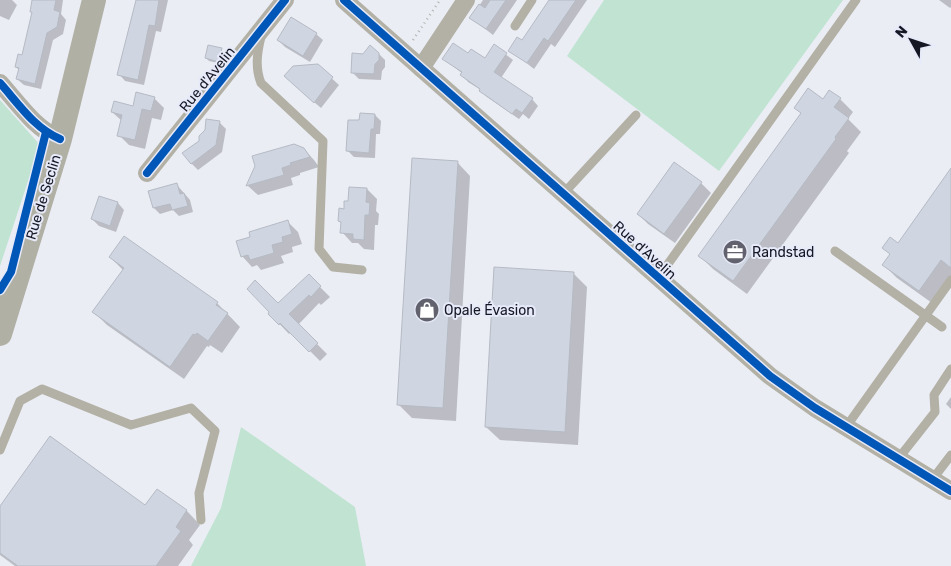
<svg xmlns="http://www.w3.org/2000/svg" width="951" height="566" font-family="Rubik,sans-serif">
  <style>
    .green { fill: #c0e3d2 }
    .shadow { fill: #0003 }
    .building { fill: #cfd6e2; stroke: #b5bac3 }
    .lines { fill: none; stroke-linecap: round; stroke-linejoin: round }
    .path { stroke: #b4b3b1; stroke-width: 2.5; stroke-dasharray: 1 4; stroke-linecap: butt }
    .lane { stroke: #b3b1a5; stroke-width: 9 }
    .street { stroke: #b3b1a5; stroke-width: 18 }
    .secondary { stroke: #b1b0a5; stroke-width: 24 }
    .cycleway-casing { stroke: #e7eaf9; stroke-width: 11 }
    .cycleway { stroke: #0057b8; stroke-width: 8 }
    .labels { text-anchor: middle; stroke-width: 4; stroke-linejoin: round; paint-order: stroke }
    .street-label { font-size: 14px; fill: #161724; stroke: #e7eaf9 }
    .poi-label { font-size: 14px; fill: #161724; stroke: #e7eaf9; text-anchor: start }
  </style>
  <rect width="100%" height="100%" fill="#ebedf5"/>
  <!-- green -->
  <g class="green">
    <path d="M604 0H843L719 171 567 56Z"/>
    <path d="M0 100 40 145 0 266Z"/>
    <path d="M241 427 355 507 366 566H191L221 508Z"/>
  </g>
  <!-- shadow -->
  <g class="shadow">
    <path d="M0 0H12L17 5 9 20 0 16Z"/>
    <path d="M34 0H63L61 14 66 20 63 34 53 40 41 89 24 85 17 79 19 70 16 67 23 56 33 13 31 11Z"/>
    <path d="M137 0H168L161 32 156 31 144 85 125 81 119 74Z"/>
    <path d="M483 0H517L493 35 471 18Z"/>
    <path d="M551 0H587L555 47 551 44 534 69 510 50 523 42Z"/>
    <path d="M939 0H951V7L950 8Z"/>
    <path d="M316 34 323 40 310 62 285 47 278 40Z"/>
    <path d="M495 46 513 60 501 78 532 99 538 106 529 119 523 114 519 119 487 97 481 90 468 82 462 75 463 74 444 59 468 55 485 60Z"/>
    <path d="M221 50 224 53 222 64 209 61 206 58Z"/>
    <path d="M378 53 385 60V67L382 71 381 80 359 79 352 72 364 55Z"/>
    <path d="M317 65 339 85 321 108 292 83Z"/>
    <path d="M154 98 164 108 161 120 152 118 145 149 129 145 119 135 122 121 112 112 134 107Z"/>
    <path d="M840 99 853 112 848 119 861 132 847 151 849 153 747 294 713 269 700 256 802 114 795 108 823 101Z"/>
    <path d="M375 115 381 121 380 134H376L375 158 354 157 348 151 360 122Z"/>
    <path d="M219 122 226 129 222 152 198 170 191 163 201 141Z"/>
    <path d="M304 149 314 160 319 167 300 173V175L291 178 293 185 258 195 248 186 256 166Z"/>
    <path d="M457 162 470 176 456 421 412 418 399 405Z"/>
    <path d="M951 170V277L932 303 897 278 884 265 891 255 884 248 898 245Z"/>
    <path d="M701 183 711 193 675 243 648 224 638 214Z"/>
    <path d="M177 185 190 200 193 212 179 216 173 210 160 214 154 208Z"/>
    <path d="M367 189 377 199 376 211 379 214 378 225H375L374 250 364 249 358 243H352L342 232V224L339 221 349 202Z"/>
    <path d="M118 203 124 210 116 232 99 226 92 219Z"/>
    <path d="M288 222 298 232 302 244 292 247 293 252 281 256 284 263 261 270 257 265 252 267 242 256 252 238Z"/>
    <path d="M124 238 217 303 240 327 222 353 210 345 209 347 207 346 184 379 107 325 94 312 123 270 110 257Z"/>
    <path d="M573 273 587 287 578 445 500 440 486 427Z"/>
    <path d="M309 276 330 297 321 305 319 303 298 325 327 354 320 361 291 332 289 334 270 314Z"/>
    <path d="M951 397V409L946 404Z"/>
    <path d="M157 490 187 511 200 525 189 540 193 545 178 566H15L0 555V508L145 507Z"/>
  </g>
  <!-- building -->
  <g class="building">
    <path d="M32 0H56L54 10 60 12 57 27 47 33 35 84 16 79 19 68 15 67 18 54 22 55 32 12H30Z"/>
    <path d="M136 0H159L155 26 149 25 138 80 117 75Z"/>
    <path d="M490 0H506L486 29 469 18 479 4 485 8Z"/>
    <path d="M549 0H576L548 41 544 38 527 63 508 51 517 37 522 40Z"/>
    <path d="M291 17 317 33 303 56 277 40Z"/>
    <path d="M453 43 468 53 471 49 485 58 494 44 507 53 494 72 533 98 522 113 516 109 512 114 488 97 479 91 480 89 460 75 462 72 442 59Z"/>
    <path d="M208 45 222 48 219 62 205 58Z"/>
    <path d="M370 45 379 53V60L375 64 374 74 351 73 352 53 363 54Z"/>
    <path d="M318 64 333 77 314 103 284 76 293 66Z"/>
    <path d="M808 88 823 99 829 90 841 98 834 107 849 118 835 137 836 139 733 281 698 256 801 113 794 108Z"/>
    <path d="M136 92 155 97 151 111 142 109 135 140 117 136 122 115 111 112 114 101 133 106Z"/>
    <path d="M360 113 375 114 374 129H371L369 153 346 151 348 120H359Z"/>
    <path d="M206 119 220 121 216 145 191 164 182 153 199 141V136L205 130Z"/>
    <path d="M294 144 304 148 310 157 290 163 291 165 282 168 284 175 246 186 255 166 252 156Z"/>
    <path d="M412 158 458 161 443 408 397 405Z"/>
    <path d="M674 162 702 182 664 234 637 214Z"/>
    <path d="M951 168V268L941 260 919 291 882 265 890 254 882 248 890 237 898 243Z"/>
    <path d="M177 183 180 194 184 193 188 206 172 210 170 204 153 208 148 191Z"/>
    <path d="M349 187 367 188 366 202 370 203 369 215H365L364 240 353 239V234L340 233 341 222 338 221 339 208 344 209V201H348Z"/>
    <path d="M99 196 118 202 110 226 91 219Z"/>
    <path d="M288 220 292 234 282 237 283 242 272 245 274 253 250 260 248 255 241 257 236 241 250 237 249 232Z"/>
    <path d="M124 236 218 302 216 305 228 313 208 341 197 333 195 335 193 334 170 367 92 312 124 268 109 257Z"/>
    <path d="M494 267 574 272 565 432 485 427Z"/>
    <path d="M309 274 321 286 311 297 309 295 289 314 318 343 309 352 280 323 279 325 268 314 269 312 247 289 255 280 278 303Z"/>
    <path d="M50 436 145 505 157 489 187 510 176 527 181 531 156 566H18L0 553V506Z"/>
  </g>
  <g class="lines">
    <!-- path -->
    <path class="path" d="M413 40 440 0"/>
    <!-- lane -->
    <g class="lane">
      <path d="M515 26 532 0"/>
      <path d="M261 37C257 53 255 68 261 83L323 141 319 249 333 267 362 270"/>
      <path d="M563 194 636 115"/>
      <path d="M835 251 942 327"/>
      <path d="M658 278 856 0"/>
      <path d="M846 427 951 280"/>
      <path d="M0 450 20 401 42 389 131 425 191 408 215 431 199 493 201 520"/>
      <path d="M898 459 935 412 934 395 951 369"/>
      <path d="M932 480 951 455"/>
    </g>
    <!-- street -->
    <g class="street">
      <path d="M344 0 770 376 815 408 951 491"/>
      <path d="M421 68 466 0"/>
      <path d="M0 83C18 103 34 128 60 139"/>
      <path d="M147 173 285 0"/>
    </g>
    <!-- secondary -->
    <path class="secondary" d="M0 334 60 139 94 0"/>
    <defs>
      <g id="cycleway">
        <path d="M344 0 770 376 815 408 951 491"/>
        <path d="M0 83C18 103 34 128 60 139"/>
        <path d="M147 173 285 0"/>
        <path d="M0 290 11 272 46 132"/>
      </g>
    </defs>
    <!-- cycleway casing -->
    <use href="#cycleway" class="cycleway-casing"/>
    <!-- cycleway -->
    <use href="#cycleway" class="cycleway"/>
  </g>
  <!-- icons -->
  <defs>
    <symbol id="office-disc" viewBox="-11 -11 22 22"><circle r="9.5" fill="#61626d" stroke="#e7eaf9"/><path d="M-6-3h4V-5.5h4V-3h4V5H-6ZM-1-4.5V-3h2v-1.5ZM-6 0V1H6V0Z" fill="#fff"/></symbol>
    <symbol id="shop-disc" viewBox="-11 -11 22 22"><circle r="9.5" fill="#61626d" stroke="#e7eaf9"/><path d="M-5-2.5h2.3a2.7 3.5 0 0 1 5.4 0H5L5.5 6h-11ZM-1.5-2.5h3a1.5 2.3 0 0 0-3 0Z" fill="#fff"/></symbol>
  </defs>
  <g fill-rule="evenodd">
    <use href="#office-disc" x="721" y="238" width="28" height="28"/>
    <use href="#shop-disc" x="413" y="296" width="28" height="28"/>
  </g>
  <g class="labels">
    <!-- street labels -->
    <g class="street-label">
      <text transform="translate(207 79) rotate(-51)" y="5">Rue d'Avelin</text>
      <text transform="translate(43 197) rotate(-73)" y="5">Rue de Seclin</text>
      <text transform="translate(645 250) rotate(42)" y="5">Rue d'Avelin</text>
    </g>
    <!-- poi labels -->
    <g class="poi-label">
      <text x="752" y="257">Randstad</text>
      <text x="444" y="315">Opale Évasion</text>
    </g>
  </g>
  <!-- north arrow -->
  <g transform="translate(911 40) rotate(310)" stroke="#e7eaf9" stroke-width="4" paint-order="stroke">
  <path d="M0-4L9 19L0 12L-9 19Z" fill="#161724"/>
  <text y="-8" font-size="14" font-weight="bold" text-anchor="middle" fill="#161724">N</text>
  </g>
</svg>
